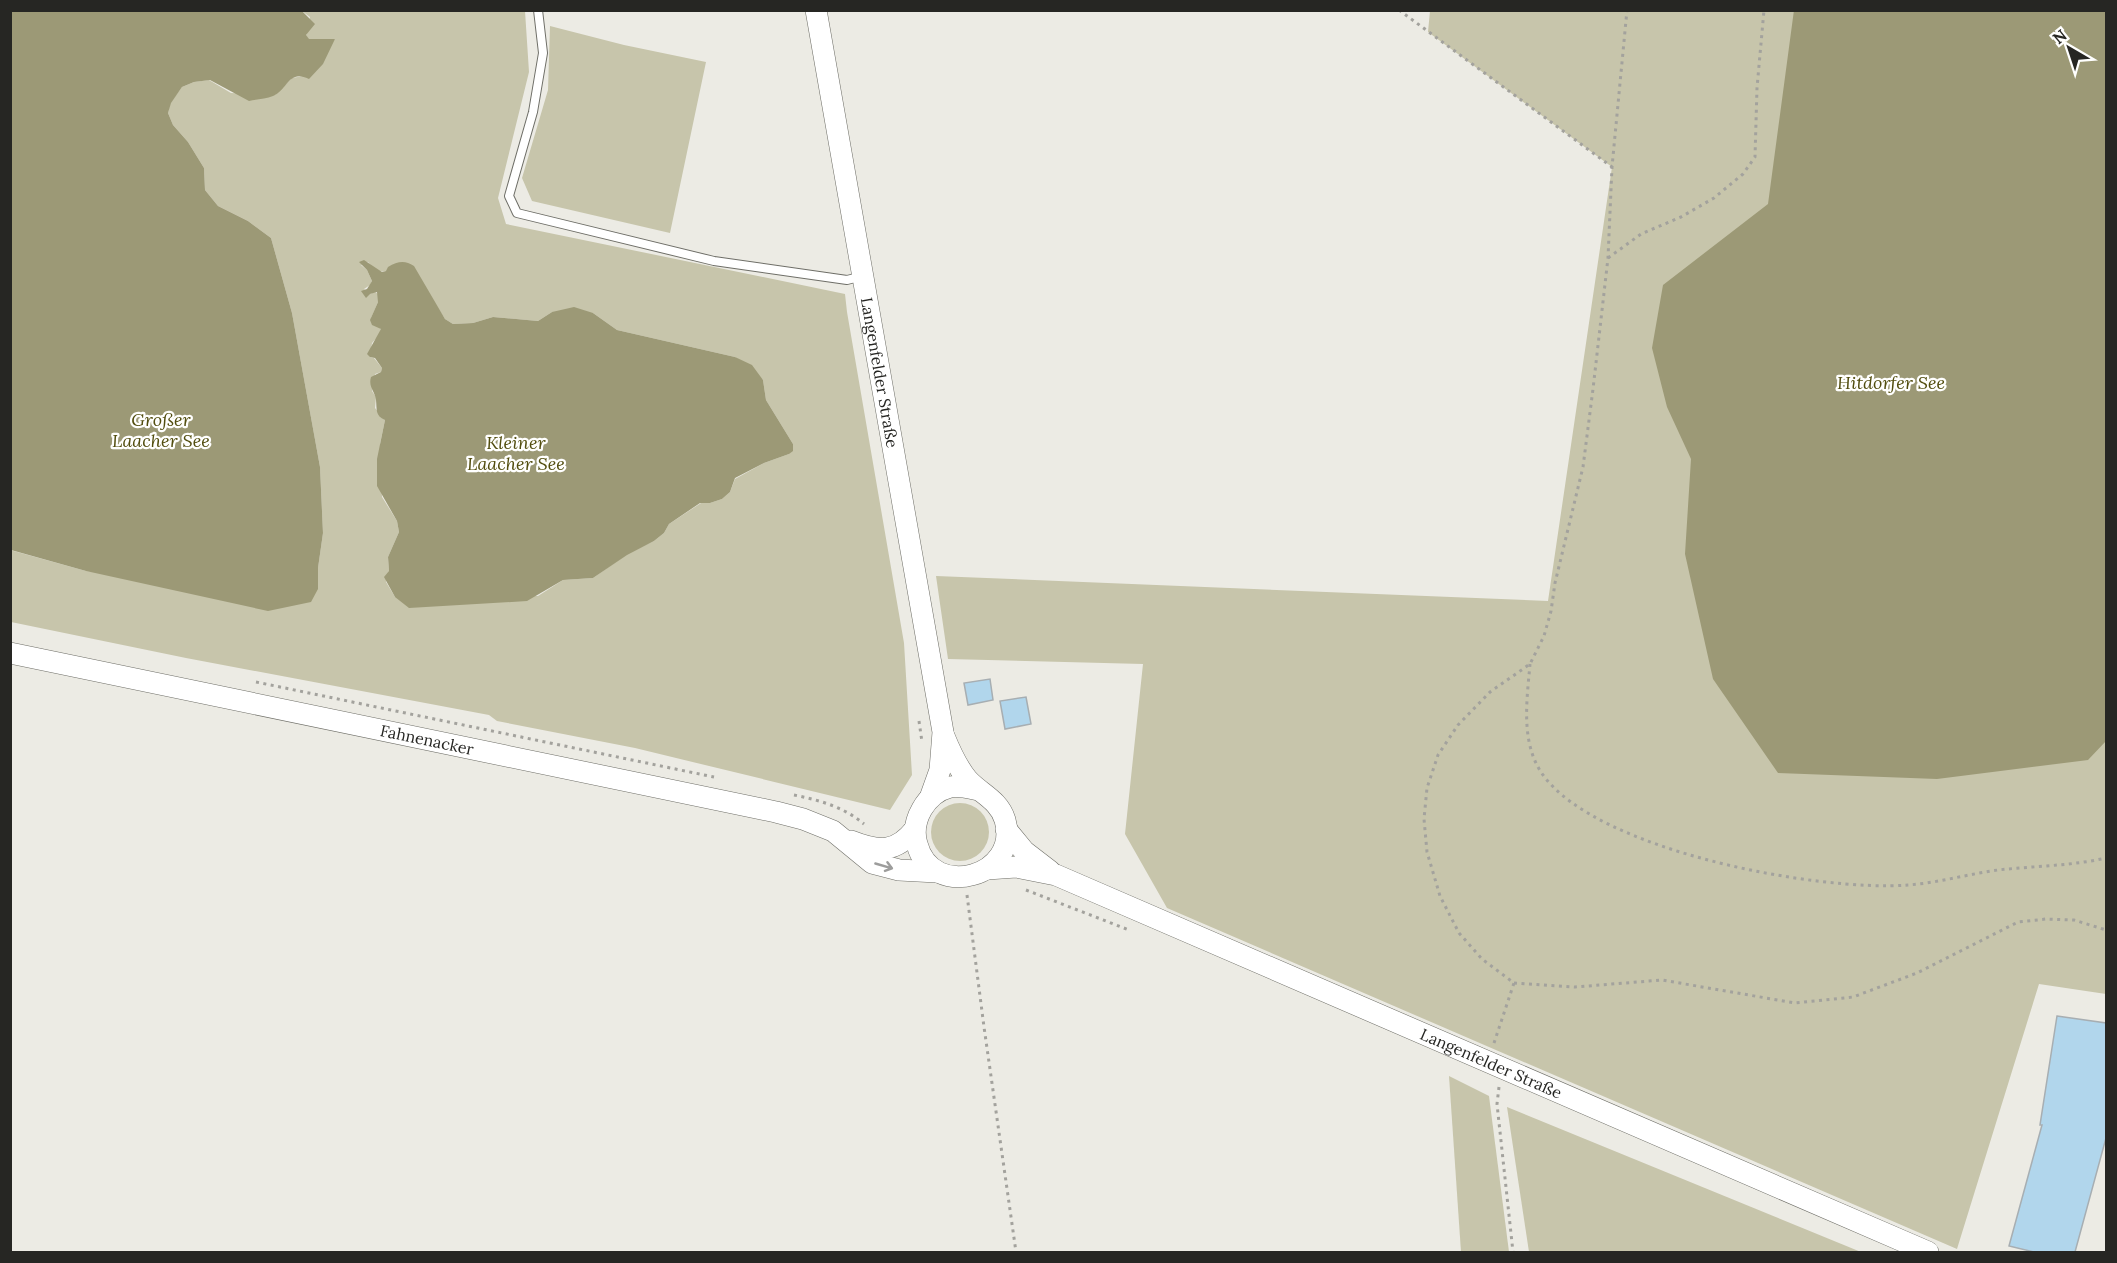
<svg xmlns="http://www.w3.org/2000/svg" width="2117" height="1263" font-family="Lora,serif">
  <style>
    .green { fill: #c7c5ab; fill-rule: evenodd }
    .water { fill: #9c9976 }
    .building { fill: #b1d6ec; stroke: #a7aeb2; stroke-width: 1.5 }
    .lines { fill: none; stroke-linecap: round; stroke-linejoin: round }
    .service-casing { stroke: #6e6e67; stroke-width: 10 }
    .tertiary-casing { stroke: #6e6e67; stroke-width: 22 }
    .path { stroke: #a3a29d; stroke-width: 3; stroke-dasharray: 3 4.5; stroke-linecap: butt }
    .service { stroke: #fff; stroke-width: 8 }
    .tertiary { stroke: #fff; stroke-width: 21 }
    .oneway { stroke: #9d9d9c }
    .labels { text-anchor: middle; stroke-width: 4.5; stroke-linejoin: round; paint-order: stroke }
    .street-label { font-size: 16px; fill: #262623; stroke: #fffffe }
    .water-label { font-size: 18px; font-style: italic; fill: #524d0e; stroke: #fffffe }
  </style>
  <rect width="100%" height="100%" fill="#ecebe4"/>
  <!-- green -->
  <g class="green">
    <path d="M302 11H525L529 72 498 198 506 224 845 294 847 312 904 643 912 775 890 810 635 748 497 721 489 715 186 658 11 622 10 550 86 571 318 589V568L323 533 320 467 292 313 271 238 248 221 218 206 205 190 204 168 188 142 173 125 168 113 170 103 182 87 194 82 209 80 231 93 275 95 292 78 303 76 335 39 309 40 306 36 310 17ZM368 262C373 268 378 273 386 271L436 305 445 319 453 324 473 323 493 317 538 321 552 312 593 313 617 330 735 357 763 380 766 400 793 444 789 454 764 463 735 479 730 492 722 499 710 503H701L669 524 664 533 654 541 627 554 593 578 563 580 538 596 395 597 386 582 389 571 388 557 399 532 397 521 382 497 380 444 385 420 375 408 376 397 372 391 375 374 381 372 382 368 374 358 370 357 372 343 381 333V329L371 318 378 302V294L375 292 370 294 364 289 370 285 372 281 367 270 361 265Z"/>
    <path d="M1430 11H2106V994L2039 984 1957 1249 1167 908 1125 834 1143 664 948 659 936 576 1548 601 1612 167 1428 32Z"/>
    <path d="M550 26 624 45 706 62 670 233 532 201 522 178 548 90Z"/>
    <circle cx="960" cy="832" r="29"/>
    <path d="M1449 1076 1489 1096 1509 1252H1461Z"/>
    <path d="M1507 1107 1861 1252H1529Z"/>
  </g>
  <!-- water -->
  <g class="water">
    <path d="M1794 10 2106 11V741L2088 760 1937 779 1778 773 1713 679 1685 554 1691 459 1667 407 1652 348 1663 285 1768 204Z"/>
    <path d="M10 11H302L315 24 306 35 309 39H335L323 64 309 79C288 69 288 90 273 96 266 99 257 99 249 101L210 80 194 82 182 87 171 103 168 113 173 125 188 142 204 168 205 190 218 206 248 221 271 238 292 313 320 467 323 533 318 568V589L311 602 268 611 86 571 11 550Z"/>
    <path d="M364 260 382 272 386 271 388 267C398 261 405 260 414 266L445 319 453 324 473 323 493 317 538 321 552 312 574 307 593 313 617 330 735 357 752 365 763 380 766 400 793 444V451L789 454 764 463 735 478 730 492 722 499 710 503H700L669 524 664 533 654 541 627 555 593 578 563 580 527 601 409 608 395 597 384 577 389 571 388 557 399 532 397 521 377 486V459L385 420C375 416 377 409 376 400 375 391 368 387 371 377L381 372 382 368 375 358 370 357 367 354 381 329 372 325 370 320 378 302 377 292 370 294 366 298 361 291 367 289 372 281 367 270 359 262Z"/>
  </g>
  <!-- building -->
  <g class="building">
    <path d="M990 679 993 700 968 705 964 683Z"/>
    <path d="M1026 697 1031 724 1005 729 1000 701Z"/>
    <path d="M2057 1016 2106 1023V1138L2075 1252H2034L2009 1246 2042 1125H2040Z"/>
  </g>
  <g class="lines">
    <defs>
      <path id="service" d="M538 10 543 53 533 112 509 196 517 213 714 261 847 280 863 276"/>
      <g id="tertiary">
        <path id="s1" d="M816 10 943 732 940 770 930 798"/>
        <path id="s2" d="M10 653 776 812 803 819 833 831 872 863 899 870 937 872"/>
        <path d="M944 736C950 751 957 767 968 780 981 794 999 800 1005 820 1021 876 932 902 917 844 910 821 926 793 950 787 959 785 969 788 978 790"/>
        <path d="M1006 829 1024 851 1050 871"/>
        <path d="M851 841C879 852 896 853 915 829"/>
        <path id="s3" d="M987 869 1016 867 1056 875 1928 1252"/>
      </g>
    </defs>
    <!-- service casing -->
    <use href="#service" class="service-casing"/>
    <!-- tertiary casing -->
    <use href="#tertiary" class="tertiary-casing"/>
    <!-- path -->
    <g class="path">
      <path d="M1399 10 1612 167"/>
      <path d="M1608 258 1641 234 1681 217 1714 198 1743 174 1755 157 1757 88 1764 10"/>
      <path d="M1530 664C1527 700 1520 743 1543 775 1598 851 1818 892 1908 885 1938 883 1968 874 1998 870 2034 866 2071 866 2106 858"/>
      <path d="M256 682 714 777"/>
      <path d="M919 721 922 742"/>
      <path d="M794 795C819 800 844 807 864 824"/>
      <path d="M1026 890 1129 930"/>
      <path d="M967 895 984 1027 1016 1252"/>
      <path d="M1514 983 1575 987 1662 980 1795 1003 1853 997 1917 973 2018 922 2046 919 2074 920 2106 930"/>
      <path d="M1494 1043 1514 983 1482 959 1459 933 1440 896 1427 852 1424 819 1427 788 1438 755 1458 725 1490 692 1530 664 1544 636 1551 611 1555 583 1583 467 1593 389 1608 258 1612 167 1627 10"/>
      <path d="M1499 1087 1497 1104 1513 1252"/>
    </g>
    <!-- service -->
    <use href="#service" class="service"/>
    <!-- tertiary -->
    <use href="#tertiary" class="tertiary"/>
  </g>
  <!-- one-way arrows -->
  <defs><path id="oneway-shaft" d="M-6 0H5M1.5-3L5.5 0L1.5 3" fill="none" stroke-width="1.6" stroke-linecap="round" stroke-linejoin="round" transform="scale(1.5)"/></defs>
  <use class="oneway" href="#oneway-shaft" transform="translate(884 866) rotate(16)"/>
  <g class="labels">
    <!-- street labels -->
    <g class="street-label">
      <text dy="6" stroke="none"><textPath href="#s1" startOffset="368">Langenfelder Straße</textPath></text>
      <text dy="6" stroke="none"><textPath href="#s2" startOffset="426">Fahnenacker</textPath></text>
      <text dy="6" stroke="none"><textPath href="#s3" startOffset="544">Langenfelder Straße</textPath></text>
    </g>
    <!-- water labels -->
    <g class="water-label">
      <text x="1891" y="389">Hitdorfer See</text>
      <text x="161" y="426">Großer<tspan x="161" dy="21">Laacher See</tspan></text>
      <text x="516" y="449">Kleiner<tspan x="516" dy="21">Laacher See</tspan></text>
    </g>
  </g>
  <!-- border -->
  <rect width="2117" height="1263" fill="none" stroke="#262623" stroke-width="24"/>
  <!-- north arrow -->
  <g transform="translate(2069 48) rotate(321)" stroke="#fffffe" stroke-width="4.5" paint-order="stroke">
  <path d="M0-4.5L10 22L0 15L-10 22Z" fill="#262623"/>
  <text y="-9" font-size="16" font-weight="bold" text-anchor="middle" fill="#262623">N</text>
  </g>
</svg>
